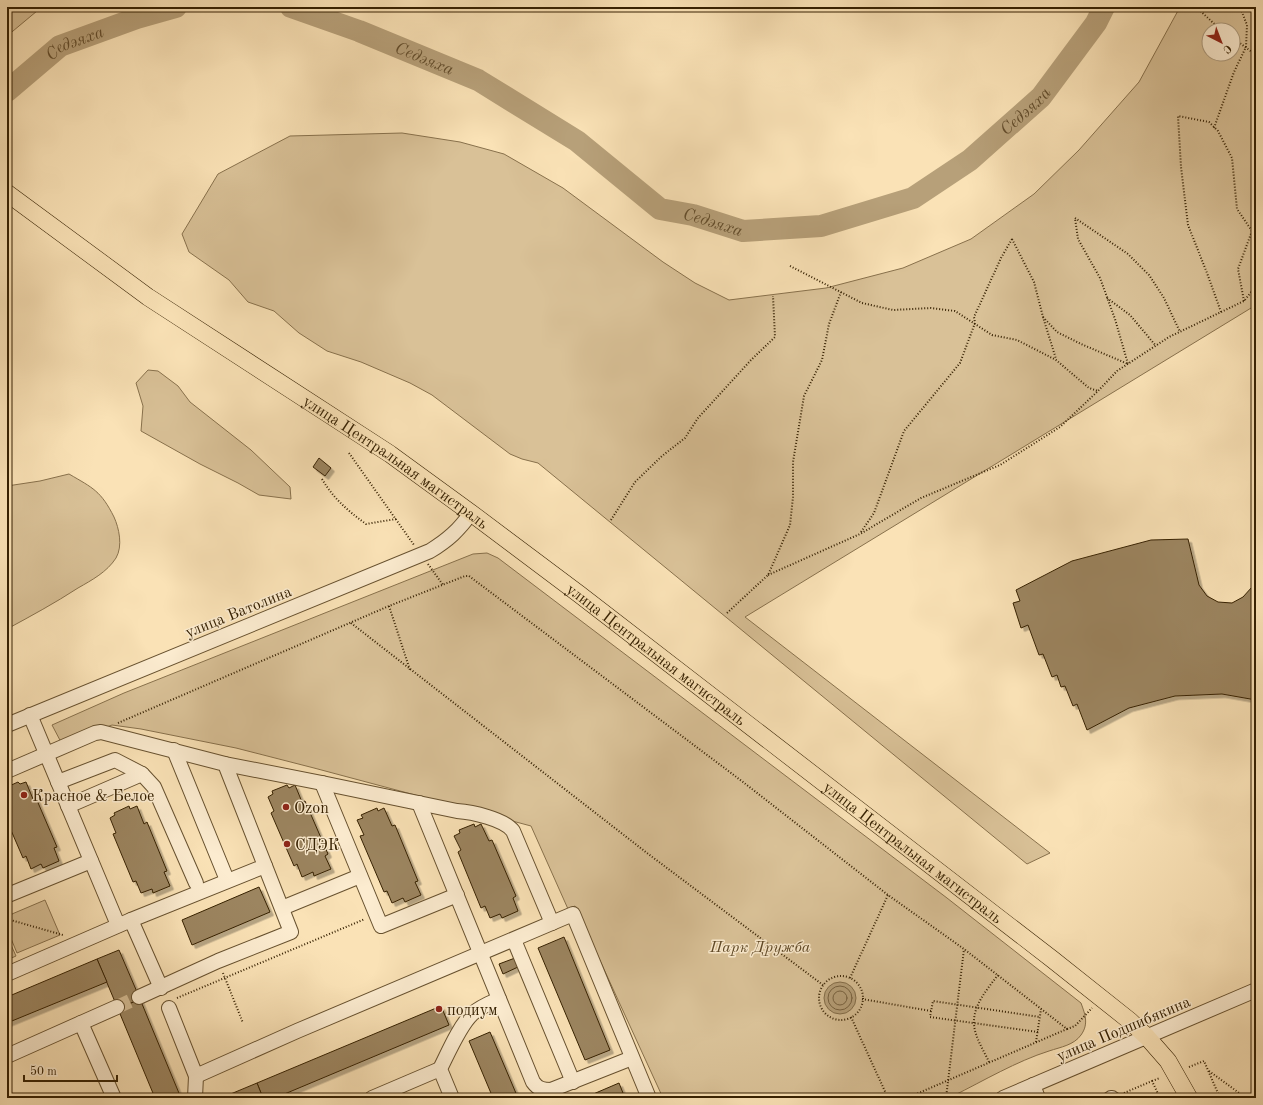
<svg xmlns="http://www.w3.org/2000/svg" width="1263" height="1105" font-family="'Old Standard TT',serif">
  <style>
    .green { fill: #d9c197; stroke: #88714c; fill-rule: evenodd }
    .water { fill: #b7a079; stroke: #836d49 }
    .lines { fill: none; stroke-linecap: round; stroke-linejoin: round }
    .shore { stroke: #76603e; stroke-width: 1 }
    .river { stroke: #b7a079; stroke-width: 22 }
    .building { fill: #9c8560; stroke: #362102; filter: url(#shadow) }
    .minor-tunnel { stroke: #d3bb92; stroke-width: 14; stroke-dasharray: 14 7; stroke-linecap: butt }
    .minor-casing { stroke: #67512f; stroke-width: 16 }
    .major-casing { stroke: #362102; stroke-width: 18 }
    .path { stroke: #362102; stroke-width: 2; stroke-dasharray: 1 2; stroke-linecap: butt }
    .minor { stroke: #fcecd0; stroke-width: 14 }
    .major { stroke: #fae2b6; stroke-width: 17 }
    .poi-dot { fill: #8f2418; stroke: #fcecd0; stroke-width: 1.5 }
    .labels { text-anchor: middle; stroke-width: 3; stroke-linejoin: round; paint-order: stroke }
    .street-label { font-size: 16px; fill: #362102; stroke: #fcecd0 }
    .poi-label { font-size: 16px; fill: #362102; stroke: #fcecd0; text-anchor: start }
    .park-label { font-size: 16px; font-style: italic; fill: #5f4927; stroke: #fcecd0 }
    .water-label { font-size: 17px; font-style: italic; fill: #634d2c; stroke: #fcecd0 }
  </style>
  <defs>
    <filter id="shadow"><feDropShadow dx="3.5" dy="3.5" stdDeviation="0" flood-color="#0004"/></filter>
  </defs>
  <rect width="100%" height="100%" fill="#fae2b6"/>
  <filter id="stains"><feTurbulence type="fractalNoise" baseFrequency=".005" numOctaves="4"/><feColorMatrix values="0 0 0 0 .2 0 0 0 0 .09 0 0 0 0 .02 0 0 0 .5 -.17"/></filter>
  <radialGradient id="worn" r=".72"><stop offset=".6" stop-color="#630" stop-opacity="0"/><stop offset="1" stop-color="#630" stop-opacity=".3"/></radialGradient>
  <!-- green -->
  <g class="green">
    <path d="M7 7H50L37 11 7 36Z"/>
    <path d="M1180 7H1256V305L745 617 1050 853 1027 864 538 463 522 459 510 454 432 395 410 383 361 362 327 351 299 333 274 311 248 302 229 280 189 252 182 234 218 174 290 136 402 133 460 142 504 154 563 188 663 262 695 283 729 300 826 288 903 268 971 239 1034 194 1079 150 1139 82ZM1209 30H1233V54H1209Z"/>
    <path d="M148 370 158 371 178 386 190 402 251 450 290 487 291 499 259 495 238 483 200 464 141 431 143 406 136 383Z"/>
    <path d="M69 474C93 488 101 491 114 517 119 528 123 546 116 558 107 572 92 580 78 588 55 603 31 616 7 629V486L40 481Z"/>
    <path d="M487 553 498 558 947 898 1081 1003C1085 1014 1089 1024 1081 1035 1074 1045 1061 1047 1049 1051 1017 1061 983 1081 953 1096L952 1098H663L575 906 568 909 531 826 314 768 236 748 141 729 112 725 62 744 52 725 124 693 473 554Z"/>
    <path d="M45 900 60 935 17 953 7 929V921L10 919 12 914Z"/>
    <path d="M7 936 16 956 7 960Z"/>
  </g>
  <!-- water -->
  <circle class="water" cx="840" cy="998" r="16"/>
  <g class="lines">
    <!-- shore -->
    <g class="shore">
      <circle cx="840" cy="998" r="12"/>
      <circle cx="840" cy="998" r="7"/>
    </g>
    <!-- river -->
    <g class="river">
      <path id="s1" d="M291 7 359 31 478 80 577 141 660 209 693 215 743 231 821 226 913 198 970 160 1041 97 1096 23 1104 7"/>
      <path id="s2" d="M7 91 60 46 137 18 176 7"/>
    </g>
  </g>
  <!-- building -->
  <g class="building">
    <path d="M319 458 331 468 325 476 313 467Z"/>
    <path d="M1188 539 1199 585 1207 596 1218 602 1232 603 1243 597 1252 587 1256 578V700L1222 694 1175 696 1129 708 1087 730 1077 704 1073 706 1065 686 1061 687 1057 675 1052 677 1043 654 1039 655 1028 625 1021 628 1013 603 1020 601 1016 590 1072 561 1151 540Z"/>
    <path d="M18 782 20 784 26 782 33 799 36 798 57 847 54 848 59 861 43 868 41 864 31 869 26 856 23 858 7 821V787Z"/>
    <path d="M287 785 289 788 295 785 302 802 305 801 328 854 325 856 331 869 314 876 313 872 302 877 297 864 294 866 271 813 274 811 268 797 273 794 272 791Z"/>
    <path d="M129 806 130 809 137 806 144 824 147 822 167 871 164 872 170 886 153 893 152 889 141 893 136 881 133 882 113 834 116 833 110 818 115 815 114 813Z"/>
    <path d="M377 808 378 811 384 808 392 826 395 825 418 881 415 882 421 895 405 902 403 898 392 903 387 891 384 892 360 836 364 835 357 820 363 818 361 815Z"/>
    <path d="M474 824 475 827 481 824 489 841 492 840 516 896 513 898 518 911 502 918 500 914 490 918 485 906 481 908 458 852 461 850 454 836 460 833 459 830Z"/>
    <path d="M259 887 270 912 192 945 182 920Z"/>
    <path d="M564 937 610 1050 585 1060 538 948Z"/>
    <path d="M119 950 140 999 118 1009 97 959Z"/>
    <path d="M515 958 518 967 503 974 499 964Z"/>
    <path d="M97 959 107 982 7 1023V997Z"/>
    <path d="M140 999 181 1098H155L118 1009Z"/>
    <path d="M441 1006 449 1025 275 1098H263L257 1083Z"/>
    <path d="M490 1032 518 1098H493L469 1041Z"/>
    <path d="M257 1083 263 1098H221Z"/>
    <path d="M619 1083 625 1098H584Z"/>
  </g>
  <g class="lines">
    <!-- minor-tunnel -->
    <path class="minor-tunnel" d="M117 1007 139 997"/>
    <defs>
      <g id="minor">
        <path d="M30 715 118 925"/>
        <path d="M7 725 430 551C448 540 459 530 471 513"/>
        <path d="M174 750 227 880"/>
        <path d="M225 764 322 783 457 811C472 812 504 819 513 831L552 923"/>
        <path d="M7 771 95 733 101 732 225 764 291 932 218 961 139 997"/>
        <path d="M58 782 115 760 142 774"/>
        <path d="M322 783 381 926 457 895"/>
        <path d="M419 803 533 1082C538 1089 543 1090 551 1090L632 1058"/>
        <path d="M68 806 142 774 154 787 196 883"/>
        <path d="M7 894 8 895 91 861"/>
        <path d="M282 908 360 876"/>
        <path d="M131 920 265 866"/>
        <path d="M514 940 573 1082"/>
        <path d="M7 974 131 920 161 988"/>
        <path d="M169 1008 196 1076 297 1031 573 914 649 1098"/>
        <path d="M81 1023 117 1007"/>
        <path d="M7 1056 81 1023 114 1098"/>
        <path d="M1033 1085 1038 1098"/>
        <path d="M195 1098 196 1076"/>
        <path d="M372 1098 440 1069"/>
        <path d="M452 1098 440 1069C448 1053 460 1025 472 1014 480 1007 490 1003 499 999"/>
        <path d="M1003 1098 1256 990"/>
        <path d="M1111 1098H1112"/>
      </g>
      <g id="major">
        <path id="s3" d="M7 193 148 297 390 454 471 513 579 594 1052 959 1130 1021 1147 1037 1168 1061 1189 1098"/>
      </g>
    </defs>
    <!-- minor casing -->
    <use href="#minor" class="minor-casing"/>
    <!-- major casing -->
    <use href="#major" class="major-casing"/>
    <!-- path -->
    <g class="path">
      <path d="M1196 7 1221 30"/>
      <path d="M1233 38 1256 55"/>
      <path d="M1214 128 1234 72 1246 47 1247 25 1240 7"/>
      <path d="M1075 218 1128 254 1149 275 1164 298 1180 332"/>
      <path d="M1012 239 1034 282 1043 317 1056 359"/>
      <path d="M790 266 862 303 893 310 931 308 955 311 992 335 1017 340 1056 360 1089 388 1098 391"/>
      <path d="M1107 298 1130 315 1156 346"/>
      <path d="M1244 301 1238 269 1252 231 1256 226"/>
      <path d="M1221 312 1207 273 1188 225 1181 167 1178 116 1209 122 1218 131 1232 158 1237 209 1252 231"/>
      <path d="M1043 317 1057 332 1081 344 1128 364 1115 319 1100 278 1078 239 1075 218"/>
      <path d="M349 453 414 545"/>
      <path d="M322 479C333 498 348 511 366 524L396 519"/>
      <path d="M611 520 635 482 662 456 685 438 698 418 751 360 775 337 773 296"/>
      <path d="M861 532 874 513 904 431 960 363 975 323 974 317 1001 258 1012 239"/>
      <path d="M428 564 443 585"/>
      <path d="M768 575 860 534 921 498 1000 465 1060 427 1098 391 1117 371 1169 337 1244 301 1256 286"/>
      <path d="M389 606 410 670"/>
      <path d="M727 613 768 575 790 525 793 497V462L804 396 822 360 829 324 841 292"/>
      <path d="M351 623 647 853 823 985"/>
      <path d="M118 723 389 606 465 576H469L743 782 888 895 964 949 1067 1029 907 1098"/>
      <path d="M7 919 63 935"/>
      <path d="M223 973 243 1023"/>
      <circle cx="841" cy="998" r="22"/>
      <path d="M850 978 888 895"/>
      <path d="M177 998 365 919"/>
      <path d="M862 999 931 1011"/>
      <path d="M851 1017 888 1098"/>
      <path d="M1067 1029 1075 1026 1092 1008"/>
      <path d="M1038 1032 930 1017 933 1001 1040 1017"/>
      <path d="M1036 1042 1041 1009"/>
      <path d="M989 1062C985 1053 979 1044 976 1034 968 1011 985 992 998 975"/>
      <path d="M1189 1067 1204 1061 1220 1098"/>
      <path d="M1209 1071 1246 1098"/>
      <path d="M1152 1081 1160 1078"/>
      <path d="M1124 1093 1152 1081 1160 1098"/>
      <path d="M946 1098 964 949"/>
    </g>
    <!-- minor -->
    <use href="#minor" class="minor"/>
    <!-- major -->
    <use href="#major" class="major"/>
  </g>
  <!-- markers -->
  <g class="poi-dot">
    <circle cx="24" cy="795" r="4"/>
    <circle cx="286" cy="807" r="4"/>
    <circle cx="287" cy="844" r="4"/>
    <circle cx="439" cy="1009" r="4"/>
  </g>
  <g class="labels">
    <!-- street labels -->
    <g class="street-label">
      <text dy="6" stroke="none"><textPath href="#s3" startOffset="473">улица Центральная магистраль</textPath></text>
      <text transform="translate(238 611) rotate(-22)" y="6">улица Ватолина</text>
      <text dy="6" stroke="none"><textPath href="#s3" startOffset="797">улица Центральная магистраль</textPath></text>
      <text dy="6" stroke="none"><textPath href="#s3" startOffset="1121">улица Центральная магистраль</textPath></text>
      <text transform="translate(1123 1028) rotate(-23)" y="6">улица Подшибякина</text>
    </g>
    <!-- poi labels -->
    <g class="poi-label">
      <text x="32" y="801">Красное &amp; Белое</text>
      <text x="294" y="813">Ozon</text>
      <text x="295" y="850">СДЭК</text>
      <text x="447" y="1015">подиум</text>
    </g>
    <!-- park labels -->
    <g class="park-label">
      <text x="760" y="952">Парк Дружба</text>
    </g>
    <!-- water labels -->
    <g class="water-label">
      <text dy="6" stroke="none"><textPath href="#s2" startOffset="84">Седэяха</textPath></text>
      <text dy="6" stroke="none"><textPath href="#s1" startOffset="143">Седэяха</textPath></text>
      <text dy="6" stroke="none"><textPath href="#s1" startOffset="827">Седэяха</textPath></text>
      <text dy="6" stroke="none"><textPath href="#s1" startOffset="479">Седэяха</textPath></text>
    </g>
  </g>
  <!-- margin -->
  <rect width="1263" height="1105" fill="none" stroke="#fae2b6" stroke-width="24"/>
  <rect x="8" y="8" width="1247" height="1089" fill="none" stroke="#362102" stroke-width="2"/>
  <rect x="12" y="12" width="1239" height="1081" fill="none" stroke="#362102"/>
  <!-- north arrow -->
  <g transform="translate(1221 42) rotate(138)"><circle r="19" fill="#fcecd0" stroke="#ad9b7e"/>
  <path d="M0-3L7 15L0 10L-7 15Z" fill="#8f2418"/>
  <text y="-6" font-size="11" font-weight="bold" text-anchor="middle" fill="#362102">С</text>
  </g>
  <!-- scale -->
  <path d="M24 1075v6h93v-6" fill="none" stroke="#362102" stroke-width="2"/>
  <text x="30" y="1075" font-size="12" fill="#362102" stroke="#fcecd0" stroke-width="3" paint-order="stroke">50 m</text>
  <rect width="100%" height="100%" filter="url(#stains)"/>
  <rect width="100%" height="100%" fill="url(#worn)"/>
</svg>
